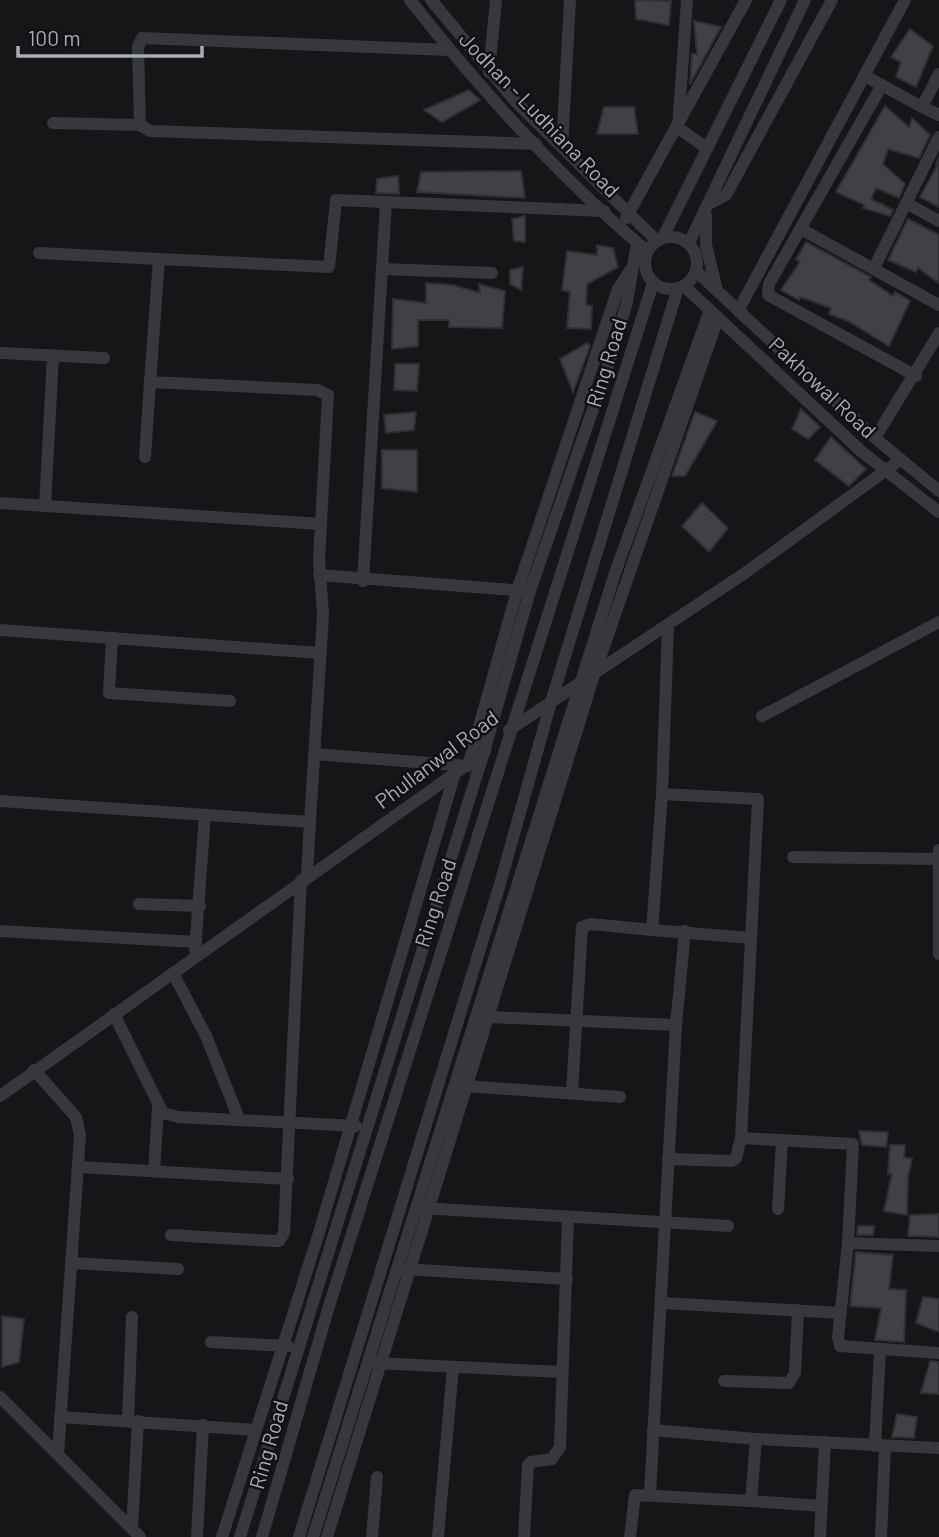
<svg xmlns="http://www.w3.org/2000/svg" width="939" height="1537" font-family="Barlow,sans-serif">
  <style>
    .building { fill: #404145; stroke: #303034; stroke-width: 2 }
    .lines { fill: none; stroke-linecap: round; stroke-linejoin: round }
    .minor { stroke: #37383d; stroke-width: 12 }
    .labels { text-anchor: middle; stroke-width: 5; stroke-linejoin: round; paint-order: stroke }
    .street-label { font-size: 21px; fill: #a8adb8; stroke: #111113 }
  </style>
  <rect width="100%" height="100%" fill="#161618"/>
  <!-- building -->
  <g class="building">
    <path d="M635 0 671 1 669 25 636 19Z"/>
    <path d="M694 21 721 27 690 84 692 54H697Z"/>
    <path d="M910 29 933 46 916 87 896 77 901 62 891 57Z"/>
    <path d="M469 90 480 100 442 122 424 110Z"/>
    <path d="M885 106 909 127 912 118 930 135 919 158 888 149 883 164 905 184 899 198 876 188 871 199 893 210 890 216 863 208 865 205 836 192Z"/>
    <path d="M604 107H634L638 134H597Z"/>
    <path d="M939 157V207L920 197 938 164H936Z"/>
    <path d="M521 171 525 198 417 192 421 172Z"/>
    <path d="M398 176 399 194 376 193 377 179Z"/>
    <path d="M525 216V242L514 241 512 219Z"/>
    <path d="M908 219 939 235V283L918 268 916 272 888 260Z"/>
    <path d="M806 242 871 277 869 280 893 296 895 292 910 301 889 346 848 321 829 314 831 308 800 297 799 300 781 290 800 262 796 259Z"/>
    <path d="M597 245 613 248 618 267 587 284 586 305 592 306 591 329 567 328 570 292 562 290 567 251 597 255Z"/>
    <path d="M523 267 521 290 510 284V270Z"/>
    <path d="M426 283 453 285 480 293 479 284 505 291 502 328 449 327V320H418V346L392 349 393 299 426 303Z"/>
    <path d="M587 343 590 346 573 392 560 359Z"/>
    <path d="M395 364H419L417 391 394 390Z"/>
    <path d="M801 409 820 427 808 439 792 429Z"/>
    <path d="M416 412 414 430 386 433 384 415Z"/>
    <path d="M695 412 717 421 685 476H672Z"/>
    <path d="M831 437 866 469 849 486 815 460Z"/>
    <path d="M382 450H417V492L382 488Z"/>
    <path d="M702 503 728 528 709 552 682 526Z"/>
    <path d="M859 1131 888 1132 886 1147 862 1145Z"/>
    <path d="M890 1145H905L904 1157 912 1159 908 1177 907 1215 884 1211 892 1174H888Z"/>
    <path d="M939 1214V1237L908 1236 910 1215Z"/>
    <path d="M858 1226H874L873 1235H857Z"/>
    <path d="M856 1252 893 1255 889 1289 906 1290 904 1342 875 1340 881 1308 850 1306Z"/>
    <path d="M923 1297 939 1299V1332L916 1323Z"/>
    <path d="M2 1316 24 1319 19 1362 2 1367Z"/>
    <path d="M930 1361 939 1362V1394L921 1393Z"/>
    <path d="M897 1414 917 1417 914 1438 892 1437Z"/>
  </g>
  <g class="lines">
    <!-- minor -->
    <g class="minor">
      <path d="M410 0C480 89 560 178 647 251"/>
      <path d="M431 0 515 101 656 240"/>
      <path d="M687 0 678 128 707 148"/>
      <path d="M449 50 142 38 138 47 140 125 150 131 536 144"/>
      <path d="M489 72 496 0"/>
      <path d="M865 76 922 107 939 74"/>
      <path d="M882 85 769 284 768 295 916 376"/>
      <path d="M922 107 939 115"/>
      <path d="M53 123 140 125"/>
      <path d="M562 147 570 0"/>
      <path d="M906 203 939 221"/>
      <path d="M707 205 726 195 832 0"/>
      <path d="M706 215V245L717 290"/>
      <path d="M626 218 746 0"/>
      <path d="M801 229 939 305"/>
      <circle cx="671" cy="263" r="26"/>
      <path d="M663 237 781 0"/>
      <path d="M689 243 805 0"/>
      <path d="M39 253 159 259"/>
      <path d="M874 268 939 137"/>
      <path d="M382 269 492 273"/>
      <path d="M696 271 875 438 939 491"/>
      <path d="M684 286 862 452 939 512"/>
      <path d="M738 311 905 0"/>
      <path d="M2 353 104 358"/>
      <path d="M875 438 939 333"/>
      <path d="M145 457 150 382"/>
      <path d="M0 503 321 524"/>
      <path d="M45 506 53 356"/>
      <path d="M319 575 525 591"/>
      <path d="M363 581 386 202 604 211"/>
      <path d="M668 626 662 794 758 799 741 1138 853 1144 848 1243 939 1246"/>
      <path d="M0 630 320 653"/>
      <path d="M112 638 109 693 230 701"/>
      <path d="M762 716 939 622"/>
      <path d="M509 730 745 573 900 460"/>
      <path d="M314 754 468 766 517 591 618 289 631 269"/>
      <path d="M662 794 652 930 751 938"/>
      <path d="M0 801 310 822 307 875"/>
      <path d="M310 822 323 615 319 560 328 395 317 390 150 382 159 259 329 267 336 200 386 202"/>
      <path d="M939 850V954"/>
      <path d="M793 857 938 859"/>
      <path d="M139 904 200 906"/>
      <path d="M0 931 196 942"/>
      <path d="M195 950 205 815"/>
      <path d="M173 973 207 1038 239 1119"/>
      <path d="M114 1014 163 1113 178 1117 356 1126"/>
      <path d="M488 1017 676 1025"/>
      <path d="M34 1070 76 1117 80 1135 58 1454"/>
      <path d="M466 1086 620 1097"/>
      <path d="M572 1092 582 927 591 924 652 930"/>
      <path d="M0 1096 485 752"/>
      <path d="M668 1159 732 1161 736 1158 741 1138"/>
      <path d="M79 1167 288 1179"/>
      <path d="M154 1172 158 1107"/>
      <path d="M421 1208 728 1226"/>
      <path d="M778 1209 782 1140"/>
      <path d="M171 1235 273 1241H279L284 1233 301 880"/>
      <path d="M848 1243 838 1337 840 1346 939 1353"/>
      <path d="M73 1263 178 1269"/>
      <path d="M403 1269 567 1279"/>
      <path d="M663 1303 841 1313"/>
      <path d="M211 1342 288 1346"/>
      <path d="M374 1363 562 1372"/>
      <path d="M724 1381 789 1383 795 1373 798 1310"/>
      <path d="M0 1397 140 1537"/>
      <path d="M60 1417 256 1430"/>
      <path d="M128 1421 132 1317"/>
      <path d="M653 1430 756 1439"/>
      <path d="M875 1446 880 1350"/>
      <path d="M650 1494 676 1025 685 931"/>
      <path d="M751 1501 821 1506"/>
      <path d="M132 1529 138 1421"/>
      <path d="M197 1537 203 1425"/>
      <path d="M222 1537 318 1236 454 776"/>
      <path d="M240 1537 484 752 530 591 613 351 627 302 637 243"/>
      <path d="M262 1537 329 1306 653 283"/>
      <path d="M299 1537 500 884 551 702 678 288"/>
      <path d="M313 1537 615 573 710 310"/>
      <path d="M327 1537 594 675 718 318"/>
      <path d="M372 1537 377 1477"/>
      <path d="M438 1537 453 1367"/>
      <path d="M524 1537 528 1465 531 1462 552 1459 560 1447 568 1218"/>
      <path d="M630 1537 635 1495 751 1501 756 1439 939 1448"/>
      <path d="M820 1537 825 1442"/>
      <path d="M881 1537 885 1447"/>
    </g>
  </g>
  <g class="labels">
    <!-- street labels -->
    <g class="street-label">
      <text transform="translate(539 115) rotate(46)" y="7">Jodhan - Ludhiana Road</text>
      <text transform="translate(607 363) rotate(-73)" y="7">Ring Road</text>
      <text transform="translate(822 388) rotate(43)" y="7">Pakhowal Road</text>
      <text transform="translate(437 760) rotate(-37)" y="7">Phullanwal Road</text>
      <text transform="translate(436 903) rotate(-72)" y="7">Ring Road</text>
      <text transform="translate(269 1445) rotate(-74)" y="7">Ring Road</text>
    </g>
  </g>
  <!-- scale -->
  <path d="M18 46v10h184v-10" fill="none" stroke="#a8adb8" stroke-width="3.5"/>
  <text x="28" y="46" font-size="21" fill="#a8adb8" stroke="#111113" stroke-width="5" paint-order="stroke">100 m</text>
</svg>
